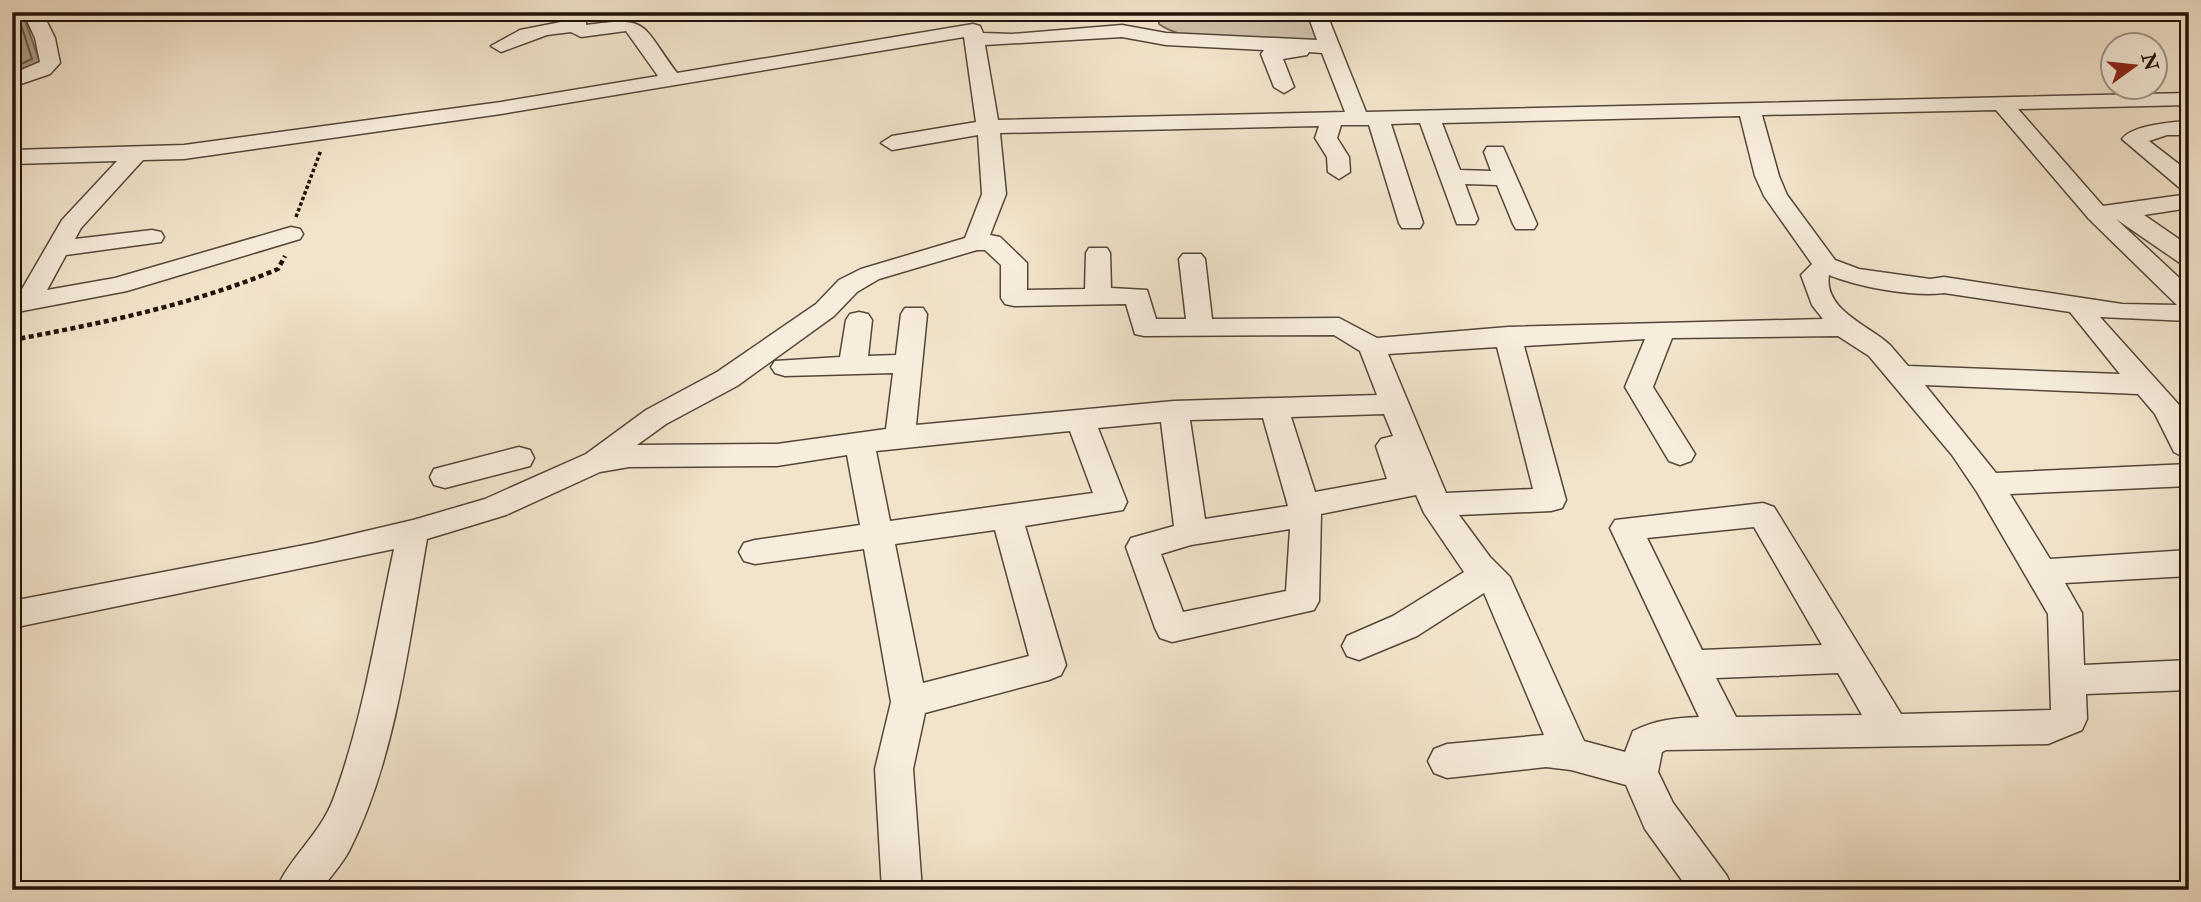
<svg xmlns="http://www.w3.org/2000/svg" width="2201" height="902" font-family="'IM FELL Double Pica',serif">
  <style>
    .green { fill: #cfc0aa; stroke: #786a5a; stroke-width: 2 }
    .water { fill: #ab9d89; stroke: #746656; stroke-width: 2 }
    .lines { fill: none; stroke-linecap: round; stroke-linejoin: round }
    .shore { stroke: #66584a; stroke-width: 2 }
    .minor-casing { stroke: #56473a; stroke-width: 3 }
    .path-far1 { stroke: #22130a; stroke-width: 3.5; stroke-dasharray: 3.5 2.5; stroke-linecap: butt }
    .path { stroke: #22130a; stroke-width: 4.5; stroke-dasharray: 5 3.5; stroke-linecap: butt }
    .minor { fill: #f7eddd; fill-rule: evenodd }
  </style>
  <rect width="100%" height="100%" fill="#f2e4cb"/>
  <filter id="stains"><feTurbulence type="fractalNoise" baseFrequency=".00286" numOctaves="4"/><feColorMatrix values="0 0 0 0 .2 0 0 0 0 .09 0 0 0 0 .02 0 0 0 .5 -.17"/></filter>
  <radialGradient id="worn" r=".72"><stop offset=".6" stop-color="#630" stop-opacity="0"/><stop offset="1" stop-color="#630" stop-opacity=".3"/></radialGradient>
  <!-- green -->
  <path class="green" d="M1173 12H1309L1320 43C1279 42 1190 47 1159 24V17Z"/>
  <!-- water -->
  <path class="water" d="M12 12H22L40 62 37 67 12 75Z"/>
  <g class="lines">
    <!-- shore -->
    <path class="shore" d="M12 68 32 59 17 12"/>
    <defs>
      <g id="minor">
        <path d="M23 12H42L55 38 60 63 50 74 12 87V74L40 62 35 38Z"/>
        <path d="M566 12H586V25C650 16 640 23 677 73L973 24 980 26 983 33 1012 34 1122 25 1166 33 1317 40 1307 12H1326L1366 112 2189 93V105L2018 109 2103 206 2189 194V208L2144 215 2189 246V265L2180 263 2116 219 2189 287V321L2100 317 2180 406 2189 424V460L2174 452 2155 414 2138 394 1925 385 1996 473 2189 464V486L2010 494 2050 559 2189 550V576L2065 583 2082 613 2084 665 2189 660V690L2086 694 2087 719 2082 730 2048 744 1666 750 1662 752 1658 772 1673 803 1727 876 1733 890H1689L1645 829 1626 785 1571 770 1546 767 1447 778 1434 773 1428 761 1434 749 1447 744 1544 735 1484 593 1417 636 1359 660 1347 656 1342 646 1347 636 1393 616 1464 572 1424 513 1416 495 1321 514 1319 601 1314 610 1172 642 1160 638 1155 628 1126 547 1131 538 1174 526 1161 422 1098 428 1127 502 1123 510 1025 526 1066 665 1061 675 1049 680 925 713 913 769 922 890H882L875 769 891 702 864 549 755 564 744 561 739 552 744 543 755 540 860 525 847 455 777 466 629 467 600 472 506 515 427 539C409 641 396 759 349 851 342 864 330 877 321 890H276C290 857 320 834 333 800 363 720 376 632 394 549L12 628V601L315 543 413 520 485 499 586 454 646 410 717 372 816 304 839 280 861 269 965 238 982 194 978 135 892 150 881 143 892 136 976 122 964 37 501 114 184 159 143 160 81 228 75 239 152 230 161 232 164 237 161 242 66 255 47 290 115 278 291 227 300 229 303 234 300 239 127 291 12 313V297L18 296 62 220 117 161 12 164V150L184 145 501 102 658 76 626 31 581 37 571 32 547 35 501 52 491 46 520 30 566 21ZM1122 37 1166 45 1264 50 1261 54 1274 87 1284 93 1294 87 1283 59 1307 55 1309 52 1322 53 1345 112 998 120 985 45ZM1996 110 2089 219 2177 305 2122 304 1944 277 1930 279 1859 269 1835 260 1787 195 1779 176 1762 115ZM1740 116 1755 176 1764 196 1812 264 1801 275 1812 305 1823 319 1508 327 1377 338 1339 318 1212 319 1205 259 1201 254H1183L1179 259 1186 319H1156L1147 290 1111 288 1110 253 1107 248H1089L1086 253 1085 289 1027 290V263L1000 237 990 235 1006 194 1000 133 1319 126 1315 138 1327 157 1328 172 1339 179 1350 172 1349 157 1337 138 1341 125H1369L1399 223 1402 228H1420L1423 223 1391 124 1420 123 1457 224H1475L1478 219 1465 184 1497 185 1513 224 1516 229H1534L1537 224 1503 147H1487L1484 152 1491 171 1460 170 1442 123ZM977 250H985L1001 265V298L1005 304 1014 306 1126 304 1135 334 1144 336 1334 335 1360 351 1377 395 1174 401 916 425 927 314 923 308H905L901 314 896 355 868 356 872 320 868 314 859 312 850 314 846 320 840 357 775 361 771 367 775 373 785 376 893 373 886 429 777 444 637 445 666 424 737 386 834 316 857 292 879 279ZM1829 275C1859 287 1912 297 1944 293L2070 312 2120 374 1908 366C1902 359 1896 352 1890 345 1870 326 1823 310 1829 275ZM1838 336 1869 356 1952 455 1977 492 2048 614 2051 710 1901 714 1774 507 1763 503 1615 520 1610 528 1699 717C1674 718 1656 720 1633 731L1625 752 1584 741 1510 577 1490 557 1459 515 1551 511 1562 508 1566 500 1524 346 1645 339 1625 387 1669 461 1680 465 1691 461 1695 454 1653 387 1672 338ZM1497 347 1533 489 1446 493 1388 354ZM1384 414 1393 436 1381 439 1376 446 1387 479 1315 492 1291 417ZM1263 418 1288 506 1205 519 1190 420ZM1070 431 1093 493 890 521 876 451ZM1754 527 1822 645 1702 650 1647 538ZM1290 529 1286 591 1183 612 1161 554 1191 545ZM995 530 1029 656 923 683 895 544ZM1838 673 1862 715 1736 717 1716 678Z"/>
        <path d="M2189 121V135H2167L2149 141 2189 172V191L2181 189 2122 139C2132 125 2172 122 2189 121Z"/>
        <path d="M519 447 530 450 534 458 530 466 445 488 434 485 430 477 434 469Z"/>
      </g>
    </defs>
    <!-- minor casing -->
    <use href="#minor" class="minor-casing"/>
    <!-- path-far1 -->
    <path class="path-far1" d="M296 217 321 150"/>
    <!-- path -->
    <path class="path" d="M12 340C103 323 192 305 278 269L285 256"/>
    <!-- minor -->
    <use href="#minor" class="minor"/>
  </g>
  <!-- margin -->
  <rect width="2201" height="902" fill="none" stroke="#f2e4cb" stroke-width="42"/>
  <rect x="14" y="14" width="2173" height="874" fill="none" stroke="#22130a" stroke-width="3.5"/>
  <rect x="21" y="21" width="2159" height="860" fill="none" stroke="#22130a" stroke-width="2"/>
  <!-- north arrow -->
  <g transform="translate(2134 66) rotate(75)"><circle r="33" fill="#f7eddd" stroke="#a29689" stroke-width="2"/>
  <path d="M0-5L12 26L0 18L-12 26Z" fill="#8f2418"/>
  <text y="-10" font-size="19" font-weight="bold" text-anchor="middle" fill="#22130a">N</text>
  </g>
  <rect width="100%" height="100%" filter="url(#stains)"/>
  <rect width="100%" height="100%" fill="url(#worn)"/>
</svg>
